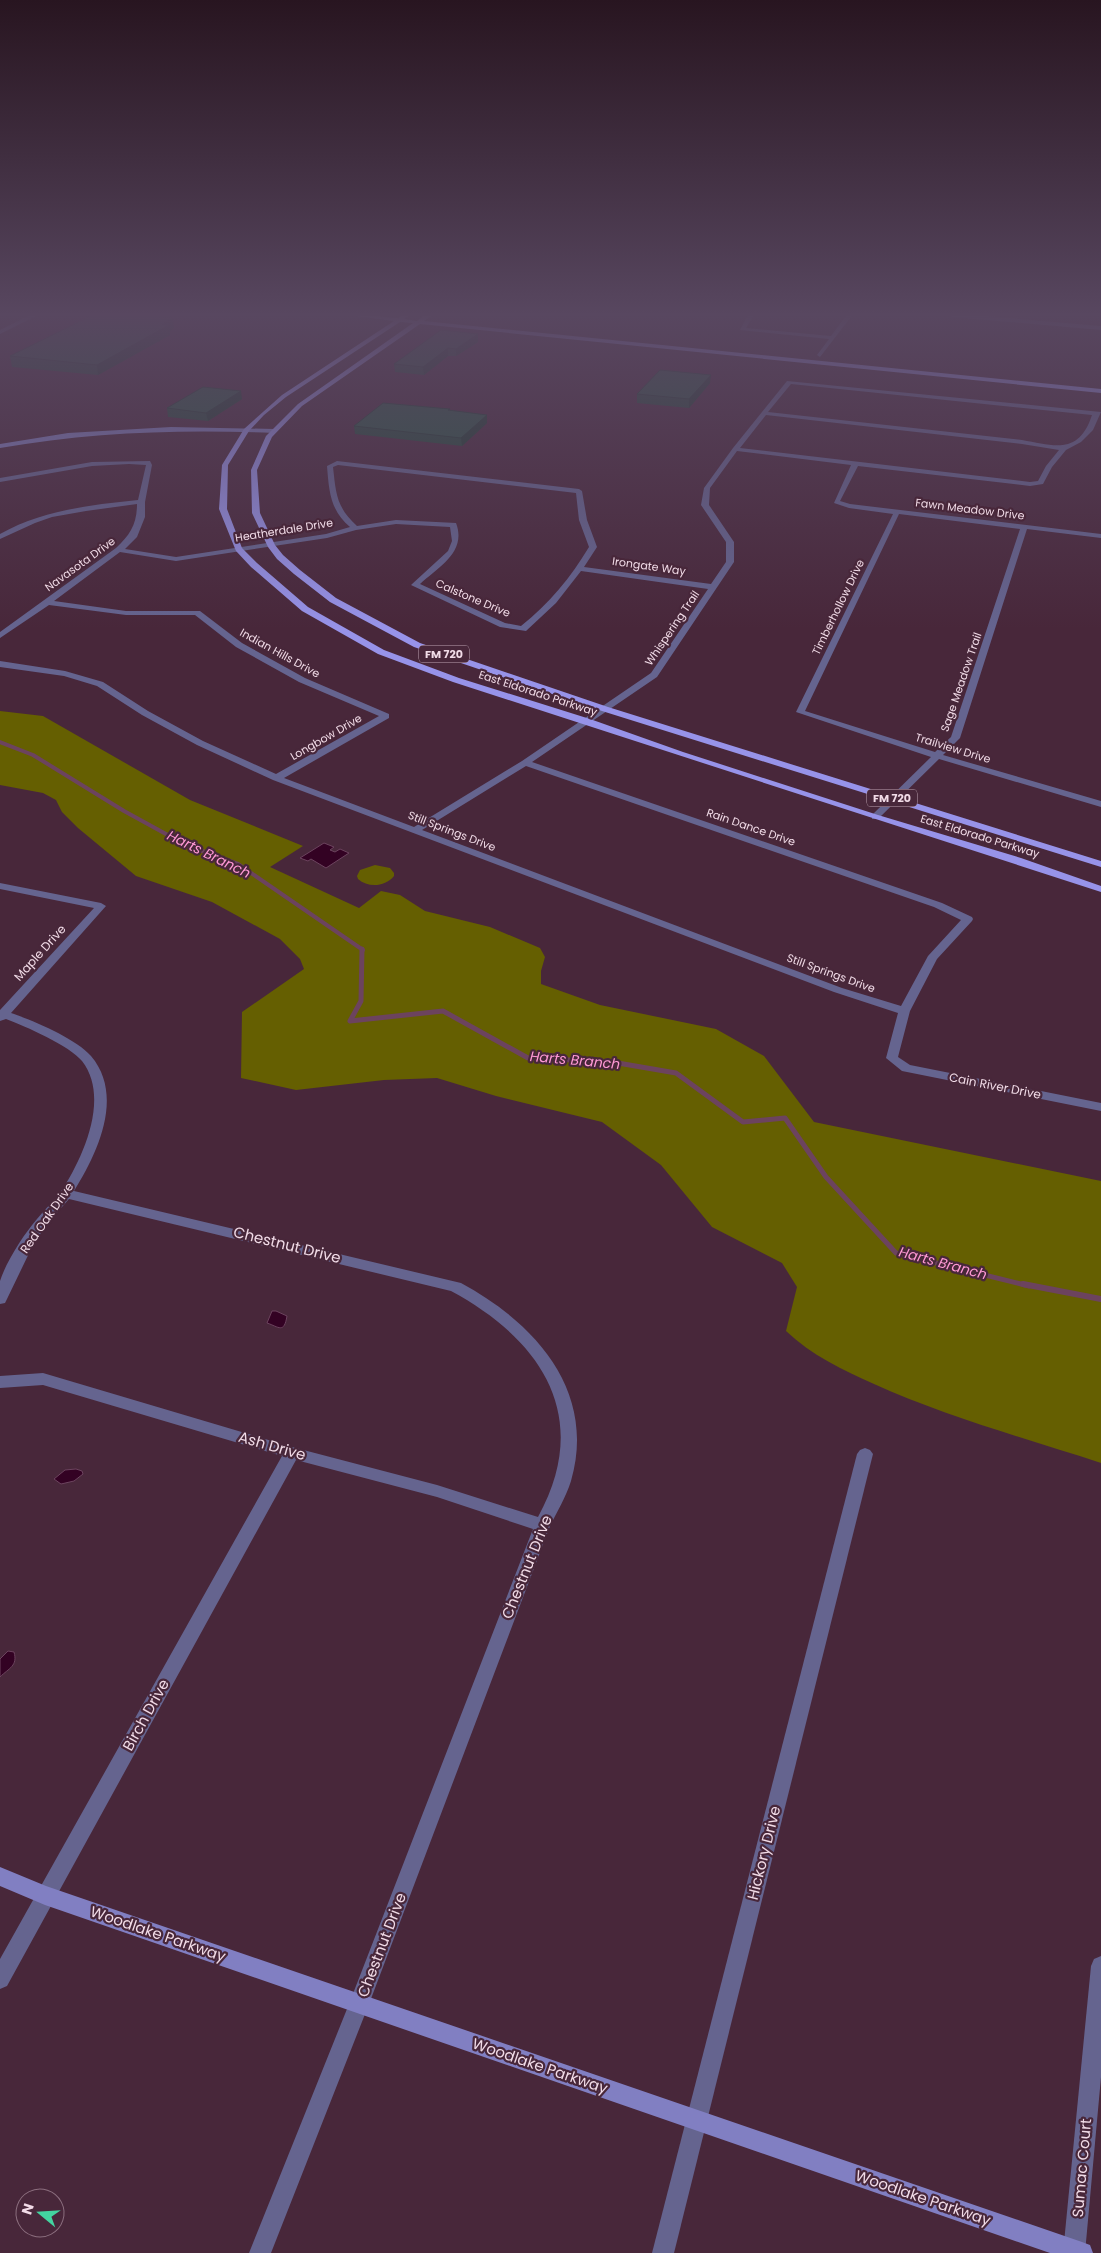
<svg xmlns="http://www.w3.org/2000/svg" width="1101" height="2253" font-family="Poppins,sans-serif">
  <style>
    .green { fill: #655f01 }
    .water { fill: #330223; stroke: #6c435e }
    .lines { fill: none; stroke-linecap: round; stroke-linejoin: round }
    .stream-far2 { stroke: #6c435e; stroke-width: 4 }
    .stream-far1 { stroke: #6c435e; stroke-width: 5 }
    .stream { stroke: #6c435e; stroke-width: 6 }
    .street { fill: #65648f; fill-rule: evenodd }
    .secondary { fill: #817fc2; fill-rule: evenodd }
    .primary { fill: #9793e9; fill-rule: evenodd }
    .wall { fill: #224838 }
    .shaded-wall { fill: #1b3b2e }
    .building { fill: #275441; stroke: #1b3b2e }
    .labels { text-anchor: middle; stroke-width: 4.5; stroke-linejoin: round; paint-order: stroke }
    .far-street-label { font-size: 11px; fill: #f1dbe7; stroke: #48273a }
    .shield { fill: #48273a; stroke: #bea5b3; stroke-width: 1 }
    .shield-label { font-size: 11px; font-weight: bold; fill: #f1dbe7 }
    .street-label { font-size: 12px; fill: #f1dbe7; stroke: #48273a }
    .water-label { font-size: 14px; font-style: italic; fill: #fe98d4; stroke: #48273a }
    .near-street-label { font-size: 15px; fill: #f1dbe7; stroke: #48273a }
  </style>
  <rect width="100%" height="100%" fill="#48273a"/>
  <!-- green -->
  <g class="green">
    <path d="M0 711 43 716 190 800 303 846 270 867 359 908 381 891 400 895 425 911 490 927 540 948 545 957 541 971V984L600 1005 716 1029 764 1056 814 1122 1101 1181V1463C1025 1438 947 1417 874 1384 843 1370 811 1355 786 1331L797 1287 782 1263 712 1227 661 1165 602 1122 496 1096 437 1078 384 1080 296 1090 241 1078 242 1012 304 969 300 959 280 939 212 902 136 876 78 828 62 812 56 800 43 793 0 785Z"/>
    <path d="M375 865 390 868 394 873V876C385 887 368 888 358 879L357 876 360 870Z"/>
  </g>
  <!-- water -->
  <g class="water">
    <path d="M324 843 334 847 330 850 335 852 340 849 349 853 326 868 311 859 308 861 300 858Z"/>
    <path d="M272 1311H276L287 1316C284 1334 279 1327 267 1323Z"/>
    <path d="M76 1469 82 1471 83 1474 74 1481 61 1484 54 1479 65 1470Z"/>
    <path d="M8 1651 14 1652C18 1666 9 1668 0 1677V1659Z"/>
  </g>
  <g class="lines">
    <!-- stream-far2 -->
    <path class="stream-far2" d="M0 742 33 755 124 811 186 845 238 864 363 950"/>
    <!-- stream-far1 -->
    <path class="stream-far1" d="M362 949 361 1001 350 1021 443 1011 528 1058 612 1062 676 1073 743 1122 785 1118 826 1177 896 1253 1029 1286"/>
    <!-- stream -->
    <path class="stream" d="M1023 1284 1101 1299"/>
    <!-- street -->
    <g class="street">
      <path d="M34 313H42L0 334V330Z"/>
      <path d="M749 313H755L746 328 831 336 848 313H854L820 357 817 355 829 339 740 330Z"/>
      <path d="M950 313 1101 326V330L952 317 949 315Z"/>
      <path d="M787 381 1101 412 1093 430 1081 442 1066 450 1052 467 1043 484 1030 486 858 466 840 501 850 504 1101 534V538L1027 529 960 738 943 755 1101 801V807L939 759 878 819H872V815L931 757 796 712 893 514 849 508 834 503 851 465 737 451 710 488 709 505 734 542V562L657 677 532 762 942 903 972 917 973 919 972 921 937 959 910 1011 898 1057 910 1065 1101 1103V1111L902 1071 886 1058 898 1013 834 992 273 780 197 745 142 715 97 686 64 676 0 667V661L65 671 103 682 148 711 203 741 276 774 379 716 299 682 236 647 195 615H126L49 605 0 638V632L116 548C130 535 137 524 137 504L86 511 52 517 35 523 0 539V534C43 510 90 505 138 500L146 465 129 464 92 466 0 482V478L92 462 150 461 152 465 145 502V517L137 537 125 549 176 557 326 534 350 527C330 510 329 491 327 466L337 461 579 489 582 491 587 520 597 547 584 567 711 584 726 562V542L701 505 704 488 733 448ZM791 384 1092 415C1079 455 1055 446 1022 440L768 412ZM766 415 1022 444 1059 450 1046 466 1038 481 1030 482 740 448ZM338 465 576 493 579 520 589 547C571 577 549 604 521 626L505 623 420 584C439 567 467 552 456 523L396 520 357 526C336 507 336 493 333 467ZM899 514 1020 529 951 737 935 752 805 711ZM396 524 450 527 452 541 448 551 411 585 500 627 526 631 556 603 581 571 708 589 651 673 522 761 414 827 284 778 389 718V714L305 678 242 643 200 611H126L54 601 120 552 176 561 327 538 356 530ZM526 766 934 907 961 920 928 956 901 1006 842 988 422 830Z"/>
      <path d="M0 883 101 903 106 906 11 1013C34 1021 75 1038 91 1056 125 1096 97 1154 74 1191L461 1283C535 1323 597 1391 571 1481 566 1497 557 1512 550 1526L369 2004 271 2253H249L349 2004 533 1529 437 1497 296 1460 7 1986 0 1989V1959L282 1456 43 1385 0 1388V1376L43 1373 292 1447 437 1485 538 1517C593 1417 542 1340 451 1291L69 1199 47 1224 33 1245 7 1299 5 1303 0 1304C0 1297 0 1288 0 1281 6 1262 24 1234 37 1219 44 1210 53 1202 60 1193 82 1160 111 1098 82 1061 70 1046 25 1026 6 1019L0 1021V1010L94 908 0 889Z"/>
      <path d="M865 1448 870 1450 873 1454 674 2253H652L857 1454 860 1450Z"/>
      <path d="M1101 1956V2077L1085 2253H1063L1091 1966 1094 1959Z"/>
    </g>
    <!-- secondary -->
    <g class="secondary">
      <path d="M171 427 274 429 277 431 274 433C182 429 91 432 0 448V444L68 433Z"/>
      <path d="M0 1867 46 1886 1082 2242 1090 2245 1093 2253H1050L45 1905 0 1886Z"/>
    </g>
    <!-- primary -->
    <path class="primary" d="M335 313 398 318 406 313H413L404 319 417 321 428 313H435L424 321 1101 389V393L420 324 302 406 272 437 257 470 260 513 275 545 283 555 300 570 336 598 420 643 608 707 1101 861V867L602 711 414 647 330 602 294 574 277 559 268 547 252 513 251 470 266 436 298 404 413 323 400 322 286 397 264 415 249 431 228 465 227 509 242 548 257 563 308 607 384 650 459 678 590 719 683 752 878 815 1021 858 1101 886V892L453 682 378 654 302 611 251 567 236 551 219 509 222 465 244 429 282 395 394 321Z"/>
  </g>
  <!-- wall -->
  <g class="wall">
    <path d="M170 316 167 318 174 328 170 331V335L98 375 12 367 10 356Z"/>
    <path d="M441 330 478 342 456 356H448L424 375 395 372 394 364Z"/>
    <path d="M710 383 689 408 637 403V394Z"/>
    <path d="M242 399 208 421 168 417 167 408Z"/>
    <path d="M450 409V411L487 423 462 446 355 434 354 426Z"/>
  </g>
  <!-- shaded-wall -->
  <g class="shaded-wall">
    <path d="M156 313H170V316L152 326 150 316Z"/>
    <path d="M173 318 174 328 170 331V335L98 375 97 365Z"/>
    <path d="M478 334V342L456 356V349Z"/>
    <path d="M448 348V356L424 375 423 367Z"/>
    <path d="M711 375 710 383 689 408V399Z"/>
    <path d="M241 391 242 399 208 421 206 413Z"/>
    <path d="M487 415V423L462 446 461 438Z"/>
  </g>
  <!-- building -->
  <g class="building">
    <path d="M97 313H156L150 316 173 318 162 324 169 325 97 365 10 356Z"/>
    <path d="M441 330 478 334 456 349 448 348 423 367 394 364Z"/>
    <path d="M660 370 711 375 689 399 637 394Z"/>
    <path d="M203 387 241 391 206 413 167 408Z"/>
    <path d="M383 403 450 409 448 410 487 415 461 438 354 426Z"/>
  </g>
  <!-- sky -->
  <linearGradient id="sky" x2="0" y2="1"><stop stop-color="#281520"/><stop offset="0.5" stop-color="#584760"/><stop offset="1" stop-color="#584760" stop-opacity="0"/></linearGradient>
  <rect width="1101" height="629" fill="url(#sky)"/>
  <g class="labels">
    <!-- far-street labels -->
    <g class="far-street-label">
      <text transform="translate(970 509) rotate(7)" y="4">Fawn Meadow Drive</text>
      <text transform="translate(284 530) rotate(-9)" y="4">Heatherdale Drive</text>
      <text transform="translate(80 564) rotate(-36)" y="4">Navasota Drive</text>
      <text transform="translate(649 566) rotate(8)" y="4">Irongate Way</text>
      <text transform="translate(473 598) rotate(23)" y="4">Calstone Drive</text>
      <text transform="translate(838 607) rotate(-64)" y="4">Timberhollow Drive</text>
      <text transform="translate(672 628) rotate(-56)" y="4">Whispering Trail</text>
      <text transform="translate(280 653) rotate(29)" y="4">Indian Hills Drive</text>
      <text transform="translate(961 682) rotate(-71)" y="4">Sage Meadow Trail</text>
      <text transform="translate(538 693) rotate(18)" y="4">East Eldorado Parkway</text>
      <text transform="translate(326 737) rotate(-30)" y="4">Longbow Drive</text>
      <text transform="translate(953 748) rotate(17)" y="4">Trailview Drive</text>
      <text transform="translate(751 827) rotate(19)" y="4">Rain Dance Drive</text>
      <text transform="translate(452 831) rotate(21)" y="4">Still Springs Drive</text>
      <text transform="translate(980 836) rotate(17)" y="4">East Eldorado Parkway</text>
      <text transform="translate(831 973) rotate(20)" y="4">Still Springs Drive</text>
    </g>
    <!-- shield labels -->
    <g class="shield">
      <rect x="419" y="645.5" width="50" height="17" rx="4"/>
      <rect x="867" y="789.5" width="50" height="17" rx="4"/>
    </g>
    <g class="shield-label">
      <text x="444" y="658">FM 720</text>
      <text x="892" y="802">FM 720</text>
    </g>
    <!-- street labels -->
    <g class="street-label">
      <text transform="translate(40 953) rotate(-48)" y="4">Maple Drive</text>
      <text transform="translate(995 1086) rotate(11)" y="4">Cain River Drive</text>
      <text transform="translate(47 1218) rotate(-55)" y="4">Red Oak Drive</text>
    </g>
    <!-- water labels -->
    <g class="water-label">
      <text transform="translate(209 854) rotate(26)" y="5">Harts Branch</text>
      <text transform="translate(575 1060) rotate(5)" y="5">Harts Branch</text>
      <text transform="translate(943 1263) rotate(15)" y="5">Harts Branch</text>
    </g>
    <!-- near-street labels -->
    <g class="near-street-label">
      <text transform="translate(287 1245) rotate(14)" y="5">Chestnut Drive</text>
      <text transform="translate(272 1446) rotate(16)" y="5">Ash Drive</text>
      <text transform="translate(527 1567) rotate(-68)" y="5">Chestnut Drive</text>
      <text transform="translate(146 1715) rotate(-61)" y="5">Birch Drive</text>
      <text transform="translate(764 1853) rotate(-76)" y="5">Hickory Drive</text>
      <text transform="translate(158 1934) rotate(19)" y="5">Woodlake Parkway</text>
      <text transform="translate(382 1945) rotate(-69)" y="5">Chestnut Drive</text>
      <text transform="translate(540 2066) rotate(19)" y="5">Woodlake Parkway</text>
      <text transform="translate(1082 2168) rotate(-85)" y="5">Sumac Court</text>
      <text transform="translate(923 2198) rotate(19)" y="5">Woodlake Parkway</text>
    </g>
  </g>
  <!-- north arrow -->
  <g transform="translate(40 2213) rotate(288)"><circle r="24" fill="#48273a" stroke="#8c6f7f"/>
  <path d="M0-4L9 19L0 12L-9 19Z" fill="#43d4a0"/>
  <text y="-8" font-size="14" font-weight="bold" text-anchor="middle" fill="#f1dbe7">N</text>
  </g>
</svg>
